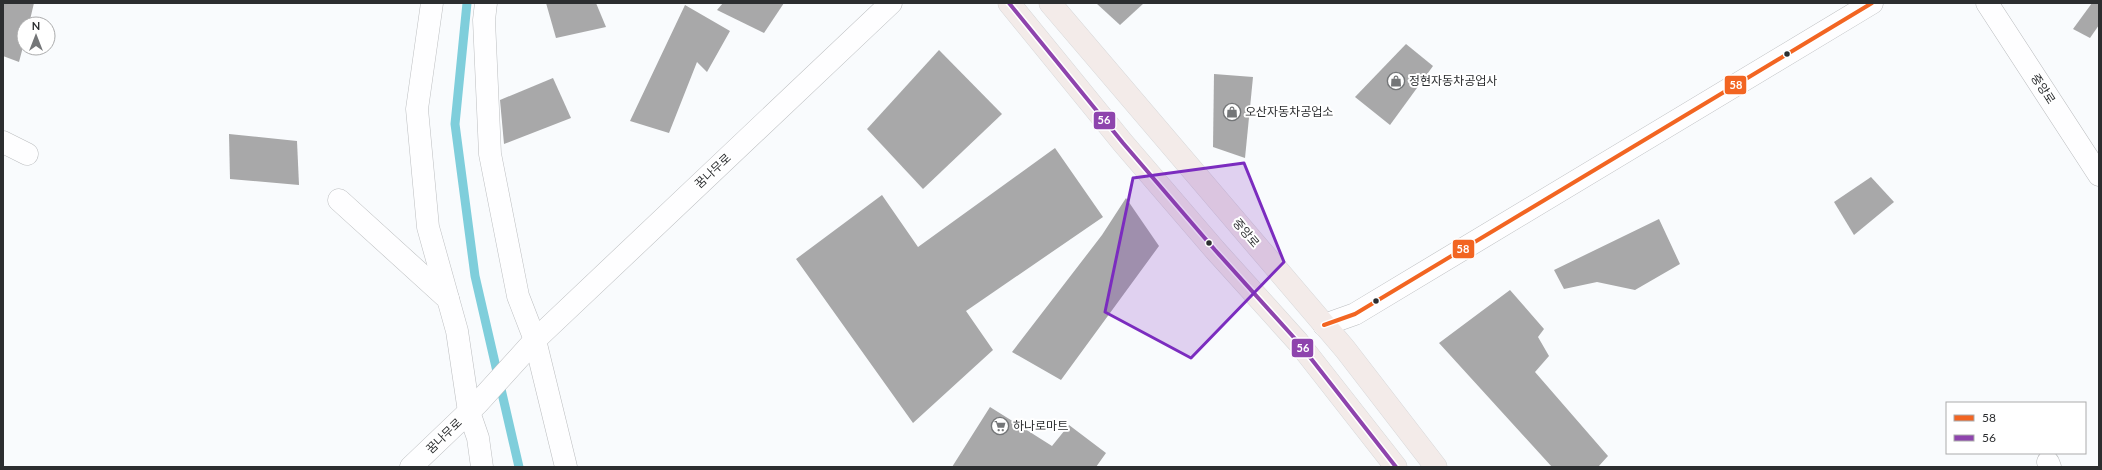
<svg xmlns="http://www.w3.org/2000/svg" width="2102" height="470" font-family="Lato,'Noto Sans KR',sans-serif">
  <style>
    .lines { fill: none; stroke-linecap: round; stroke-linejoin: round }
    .stream { stroke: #7fcedb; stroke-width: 9 }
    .building { fill: #a8a8a9 }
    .minor-casing { stroke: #bcbec0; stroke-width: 23 }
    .major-casing { stroke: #d7d8d9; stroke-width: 23 }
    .minor { stroke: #fefeff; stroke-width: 22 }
    .major { stroke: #f3ebe9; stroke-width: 22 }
    .bus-1-casing { stroke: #fff; stroke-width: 7 }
    .bus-2-casing { stroke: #fff; stroke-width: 7 }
    .bus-1 { stroke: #f26522; stroke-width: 4 }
    .bus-2 { stroke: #8e44ad; stroke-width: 4 }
    .marked { fill: #7b2cbf; fill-opacity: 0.2; stroke: #7b2cbf; stroke-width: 3; stroke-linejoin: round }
    .bus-dot { fill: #2c2e30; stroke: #fff; stroke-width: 1.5 }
    .labels { text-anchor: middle; stroke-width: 4; stroke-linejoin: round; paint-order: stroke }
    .poi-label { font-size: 12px; fill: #2c2e30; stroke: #fff; text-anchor: start }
    .street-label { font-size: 12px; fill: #2c2e30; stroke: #fff }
    .line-badge { stroke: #fff; stroke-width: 1.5 }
    .badge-label { font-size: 11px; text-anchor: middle; font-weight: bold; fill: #fff }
  </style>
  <rect width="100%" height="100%" fill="#f9fbfd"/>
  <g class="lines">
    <!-- stream -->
    <path class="stream" d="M467 3 455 124 475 276 519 467"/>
  </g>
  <!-- building -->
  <g class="building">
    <path d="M3 3H34L29 24H24V43L19 62 3 56Z"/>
    <path d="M546 3H596L606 27 556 38Z"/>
    <path d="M723 3H784L764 33 717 10Z"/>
    <path d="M1096 3H1144L1120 25Z"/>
    <path d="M2092 3H2099V25L2090 38 2073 29Z"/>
    <path d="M685 5 730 31 707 72 697 62 669 133 630 121Z"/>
    <path d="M1406 44 1433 66 1390 125 1355 97Z"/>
    <path d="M939 50 1002 114 923 189 867 129Z"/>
    <path d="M1214 74 1253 77 1245 158 1213 147Z"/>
    <path d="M553 78 571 118 504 144 500 100Z"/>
    <path d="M229 134 297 141 299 185 230 179Z"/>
    <path d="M1055 148 1103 217 966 311 993 350 913 423 796 259 882 195 918 247Z"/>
    <path d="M1871 177 1894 202 1854 235 1834 202Z"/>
    <path d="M1126 198 1159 246 1061 380 1012 352 1102 235Z"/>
    <path d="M1659 219 1680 264 1635 290 1597 282 1564 289 1554 270Z"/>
    <path d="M1510 290 1544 329 1538 337 1549 356 1535 372 1608 456 1598 467H1552L1439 343Z"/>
    <path d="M990 407 1052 446 1069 425 1106 453 1096 467H952Z"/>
  </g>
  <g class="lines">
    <defs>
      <g id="minor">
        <path d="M432 3 417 109 428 227 457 331 469 412 478 438 482 467"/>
        <path d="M486 3 484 20 490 154 518 296 535 340 566 467"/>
        <path d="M1987 3 2099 175"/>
        <path d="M3 142 27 154"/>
        <path d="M339 200 448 299"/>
        <path d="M1324 325 1355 314 1872 3"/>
        <path d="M2048 462 2050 467"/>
        <path d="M411 467 477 404 535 340 891 3"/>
      </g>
      <g id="major">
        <path d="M1009 3 1123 143 1215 250 1298 342 1396 467"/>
        <path d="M1050 3 1345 349 1436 467"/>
      </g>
    </defs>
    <!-- minor casing -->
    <use href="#minor" class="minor-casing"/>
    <!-- major casing -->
    <use href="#major" class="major-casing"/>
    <!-- minor -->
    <use href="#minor" class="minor"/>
    <!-- major -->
    <use href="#major" class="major"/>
    <defs>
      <path id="bus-1" d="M1324 325 1355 314 1872 3"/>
      <path id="bus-2" d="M1009 3 1123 143 1215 250 1298 342 1396 467"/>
    </defs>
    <!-- bus-1 casing -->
    <use href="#bus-1" class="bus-1-casing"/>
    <!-- bus-2 casing -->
    <use href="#bus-2" class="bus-2-casing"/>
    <!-- bus-1 -->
    <use href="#bus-1" class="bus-1"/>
    <!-- bus-2 -->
    <use href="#bus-2" class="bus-2"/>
  </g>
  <!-- marked area -->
  <path class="marked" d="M1244 163 1284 262 1191 358 1105 312 1133 178Z"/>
  <!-- icons -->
  <defs>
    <symbol id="shop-ring" viewBox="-11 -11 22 22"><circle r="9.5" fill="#fff" stroke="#747678" stroke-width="1.5"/><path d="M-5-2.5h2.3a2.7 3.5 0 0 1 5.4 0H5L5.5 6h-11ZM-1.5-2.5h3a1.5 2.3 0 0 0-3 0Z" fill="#747678"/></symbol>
    <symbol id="supermarket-ring" viewBox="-11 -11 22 22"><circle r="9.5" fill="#fff" stroke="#747678" stroke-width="1.5"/><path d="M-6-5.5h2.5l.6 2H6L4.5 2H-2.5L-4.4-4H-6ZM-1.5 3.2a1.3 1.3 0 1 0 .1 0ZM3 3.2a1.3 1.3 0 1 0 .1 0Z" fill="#747678"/></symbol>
  </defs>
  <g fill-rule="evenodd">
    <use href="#shop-ring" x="1386" y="71" width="20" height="20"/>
    <use href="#shop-ring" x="1222" y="102" width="20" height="20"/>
    <use href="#supermarket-ring" x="990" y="416" width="20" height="20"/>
  </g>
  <!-- markers -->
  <g class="bus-dot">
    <circle cx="1787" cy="54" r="3.5"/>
    <circle cx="1209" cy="243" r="3.5"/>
    <circle cx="1376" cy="301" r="3.5"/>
  </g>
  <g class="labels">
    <!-- poi labels -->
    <g class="poi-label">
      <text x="1409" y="85">정현자동차공업사</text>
      <text x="1245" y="116">오산자동차공업소</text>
      <text x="1013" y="430">하나로마트</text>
    </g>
    <!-- street labels -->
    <g class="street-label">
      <text transform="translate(2043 89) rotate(57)" y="4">중앙로</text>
      <text transform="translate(713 171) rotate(-43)" y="4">꿈나무로</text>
      <text transform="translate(1246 233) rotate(50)" y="4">중앙로</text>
      <text transform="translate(444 436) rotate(-44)" y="4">꿈나무로</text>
    </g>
  </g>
  <g class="line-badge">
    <rect x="1724" y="75" width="23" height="20" rx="4" fill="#f26522"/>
    <rect x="1093" y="111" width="23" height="19" rx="4" fill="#8e44ad"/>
    <rect x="1452" y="239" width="23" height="20" rx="4" fill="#f26522"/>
    <rect x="1291" y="338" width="23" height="20" rx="4" fill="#8e44ad"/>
  </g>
  <g class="badge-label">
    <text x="1736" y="89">58</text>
    <text x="1104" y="124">56</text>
    <text x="1463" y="253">58</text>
    <text x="1303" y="352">56</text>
  </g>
  <!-- border -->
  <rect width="2102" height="470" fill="none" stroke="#2c2e30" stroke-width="8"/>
  <!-- legend -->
  <rect x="1946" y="402" width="140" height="52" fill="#ffffff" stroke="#ababac"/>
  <rect x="1954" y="415" width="20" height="6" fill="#f26522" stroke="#ababac"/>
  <text x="1982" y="422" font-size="12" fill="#2c2e30">58</text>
  <rect x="1954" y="435" width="20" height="6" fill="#8e44ad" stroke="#ababac"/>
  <text x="1982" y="442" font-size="12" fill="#2c2e30">56</text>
  <!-- north arrow -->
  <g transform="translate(36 36)"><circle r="19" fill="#ffffff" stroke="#ababac"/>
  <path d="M0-3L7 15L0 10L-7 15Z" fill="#747678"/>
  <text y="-6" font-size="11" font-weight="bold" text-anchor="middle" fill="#2c2e30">N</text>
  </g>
</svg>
